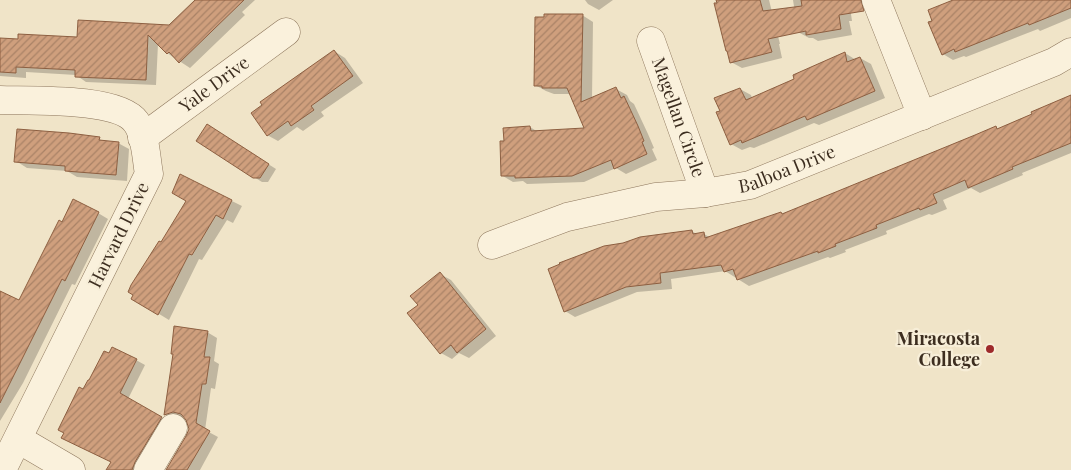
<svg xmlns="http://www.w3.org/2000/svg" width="1071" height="470" font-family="'Playfair Display',serif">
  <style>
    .shadow { fill: #0003 }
    .building { fill: url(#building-hatch); stroke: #8d5f41 }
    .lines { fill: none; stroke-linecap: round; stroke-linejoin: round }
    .minor-casing { stroke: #8d765c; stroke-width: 29 }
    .minor { stroke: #faf1dc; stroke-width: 28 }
    .poi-dot { fill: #9e2a2b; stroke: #f7eed8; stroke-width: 2 }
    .labels { text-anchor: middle; stroke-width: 4.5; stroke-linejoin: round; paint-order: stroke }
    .street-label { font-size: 18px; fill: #3d2e20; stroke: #f7eed8 }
    .poi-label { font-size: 18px; font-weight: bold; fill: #3d2e20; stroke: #f7eed8; text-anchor: end }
  </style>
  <defs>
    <pattern id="building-hatch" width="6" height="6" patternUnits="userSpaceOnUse" patternTransform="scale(1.25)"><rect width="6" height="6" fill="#cf9f7d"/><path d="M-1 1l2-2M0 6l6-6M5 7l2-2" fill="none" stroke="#a98266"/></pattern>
  </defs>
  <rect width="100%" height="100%" fill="#f0e4c8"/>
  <!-- shadow -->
  <g class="shadow">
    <path d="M199 0H255L242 12 245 15 190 68 167 53 158 44 156 85 86 82 76 75 26 72V78L0 76V39H78L169 26Z"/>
    <path d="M585 0H613L599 10 588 4Z"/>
    <path d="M717 0H769L780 44H779L782 58 742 68 731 62Z"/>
    <path d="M793 0H849L852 21H849L852 35 818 41 813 38H809L798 32Z"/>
    <path d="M957 0H1071V18L1040 31 1038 29 966 57 964 56 953 60 943 54 934 21Z"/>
    <path d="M582 15 593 22 592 99 616 89 627 95 630 101 634 104 648 134 654 148 652 149 657 160 626 174 616 168 584 182 527 184 523 181 513 182 503 176 505 143 530 127 538 132 586 129 571 94H554L546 91 535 85Z"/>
    <path d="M334 51 345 58 363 83 321 112 324 116 303 131 297 127 278 141 267 135 264 105Z"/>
    <path d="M845 53 856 60 860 58 871 64 885 98 819 125 814 123 754 148 750 147 742 150 731 144 721 111 740 89 751 95 752 98 781 86Z"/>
    <path d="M1071 97V153L1022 173 1023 175 980 193 971 188 943 200 947 209 932 215 929 214 886 231 887 234 845 250 846 252 830 258 828 257 749 286 725 271 671 279 672 289 637 292 575 317 565 311 691 231 697 234H704L711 238 783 215 996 128 998 129Z"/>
    <path d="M215 130 276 169 268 182H262L254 177Z"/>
    <path d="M99 139 105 142 118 143 129 149 127 181 77 177 67 171 27 168 16 161Z"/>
    <path d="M181 176 242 206 233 223 227 220 202 260 199 259 169 320 133 298 161 243 188 201Z"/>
    <path d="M98 213 108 219 75 285 72 284 23 383 0 421V292L20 302 62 223Z"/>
    <path d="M440 274 451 280 496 336 469 358 459 353 452 359 441 353 419 305Z"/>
    <path d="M207 332 217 338 214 361 219 364 215 389 211 388 205 430 218 437 200 470H168L188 436 190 429 186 418 183 417 175 420 166 415 175 355Z"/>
    <path d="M136 360 145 365 128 399 171 424 143 470H107L112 462 83 391Z"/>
  </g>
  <!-- building -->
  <g class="building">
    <path d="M195 0H244L179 63 169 52 167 54 148 35 146 80 75 77V70L16 67V73L0 72V38L18 39V34L77 37 78 20 169 25Z"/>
    <path d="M716 0H760L763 11 802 6 801 0H861L864 11 839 15 841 29 806 35V31L768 39 772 52 730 63 727 51H726L714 3H717Z"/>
    <path d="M953 0H1071V8L1029 25 1028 23 955 52 954 49 942 55 928 22 932 21 928 10Z"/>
    <path d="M544 14H583L581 102 616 87 621 98 624 96 638 126 644 141 642 142 647 154 614 169 611 160 572 176 515 178V176H501L500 141H504L503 128 530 126 531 131 584 128 567 88H542V86H534L535 17H544Z"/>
    <path d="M334 50 353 76 311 106 314 110 291 126 288 121 267 136 251 113 262 105 260 102Z"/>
    <path d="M845 52 847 62 860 57 875 91 807 120 805 116 742 143 741 140 730 145 716 112 720 111 714 98 740 88 746 100 794 79 793 75Z"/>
    <path d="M1071 95V143L1012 167 1013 169 968 188 965 180 933 194 937 203 920 210 919 208 876 225 877 228 835 244 836 246 818 253V251L737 280 733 269 724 272 721 265 660 273 661 283 626 287 564 312 548 269 560 264 559 263 604 246 623 243 640 237 692 230 693 234 704 232 705 238 781 212 782 214 975 135 996 126 997 129 1032 114 1031 112Z"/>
    <path d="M207 124 269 164 260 178H253L196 141Z"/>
    <path d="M17 129 69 133 100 137 99 140 119 142 116 175 65 171V166L14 162Z"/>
    <path d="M180 174 232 200 223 219 216 215 192 255 189 254 158 315 131 299 133 295 128 292 131 285 159 241 161 242 186 201 172 193Z"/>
    <path d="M73 199 99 212 65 281 62 279 0 403V291L19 300 59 220 62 222Z"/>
    <path d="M440 272 486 329 457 353 451 345 440 354 407 313 418 305 410 296Z"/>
    <path d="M174 326 208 331 204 357H210L206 384H202L196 423 210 431 187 470H166L186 436 189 429 186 420 181 414 173 412 164 415 173 354H171Z"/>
    <path d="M112 347 137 359 120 393 162 417 135 462 132 470H106L111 462 61 438 64 433 58 430 79 387 83 389 88 380H89L104 351 109 353Z"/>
  </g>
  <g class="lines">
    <defs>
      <g id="minor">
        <path d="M876 0 922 116"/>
        <path id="s1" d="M651 41 705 193"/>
        <path d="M0 100C30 101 118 97 136 122 146 135 146 158 149 174L2 470"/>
        <path id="s2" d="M142 138 286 32"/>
        <path id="s3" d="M492 245 567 217 656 197 705 193 750 185 1054 62 1071 52"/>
        <path d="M18 439 71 470"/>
        <path d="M148 470 173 428"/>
      </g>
    </defs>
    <!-- minor casing -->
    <use href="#minor" class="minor-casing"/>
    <!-- minor -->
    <use href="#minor" class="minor"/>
  </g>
  <!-- markers -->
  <circle class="poi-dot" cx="990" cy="349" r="5"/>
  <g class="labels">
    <!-- street labels -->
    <g class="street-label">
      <text dy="6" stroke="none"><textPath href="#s2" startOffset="90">Yale Drive</textPath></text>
      <text dy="6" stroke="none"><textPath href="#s1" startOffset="81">Magellan Circle</textPath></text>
      <text dy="6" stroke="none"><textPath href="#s3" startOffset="306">Balboa Drive</textPath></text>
      <text transform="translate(119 235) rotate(-64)" y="6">Harvard Drive</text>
    </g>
    <!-- poi labels -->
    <g class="poi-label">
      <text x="980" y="345">Miracosta<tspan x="980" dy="21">College</tspan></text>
    </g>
  </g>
</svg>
